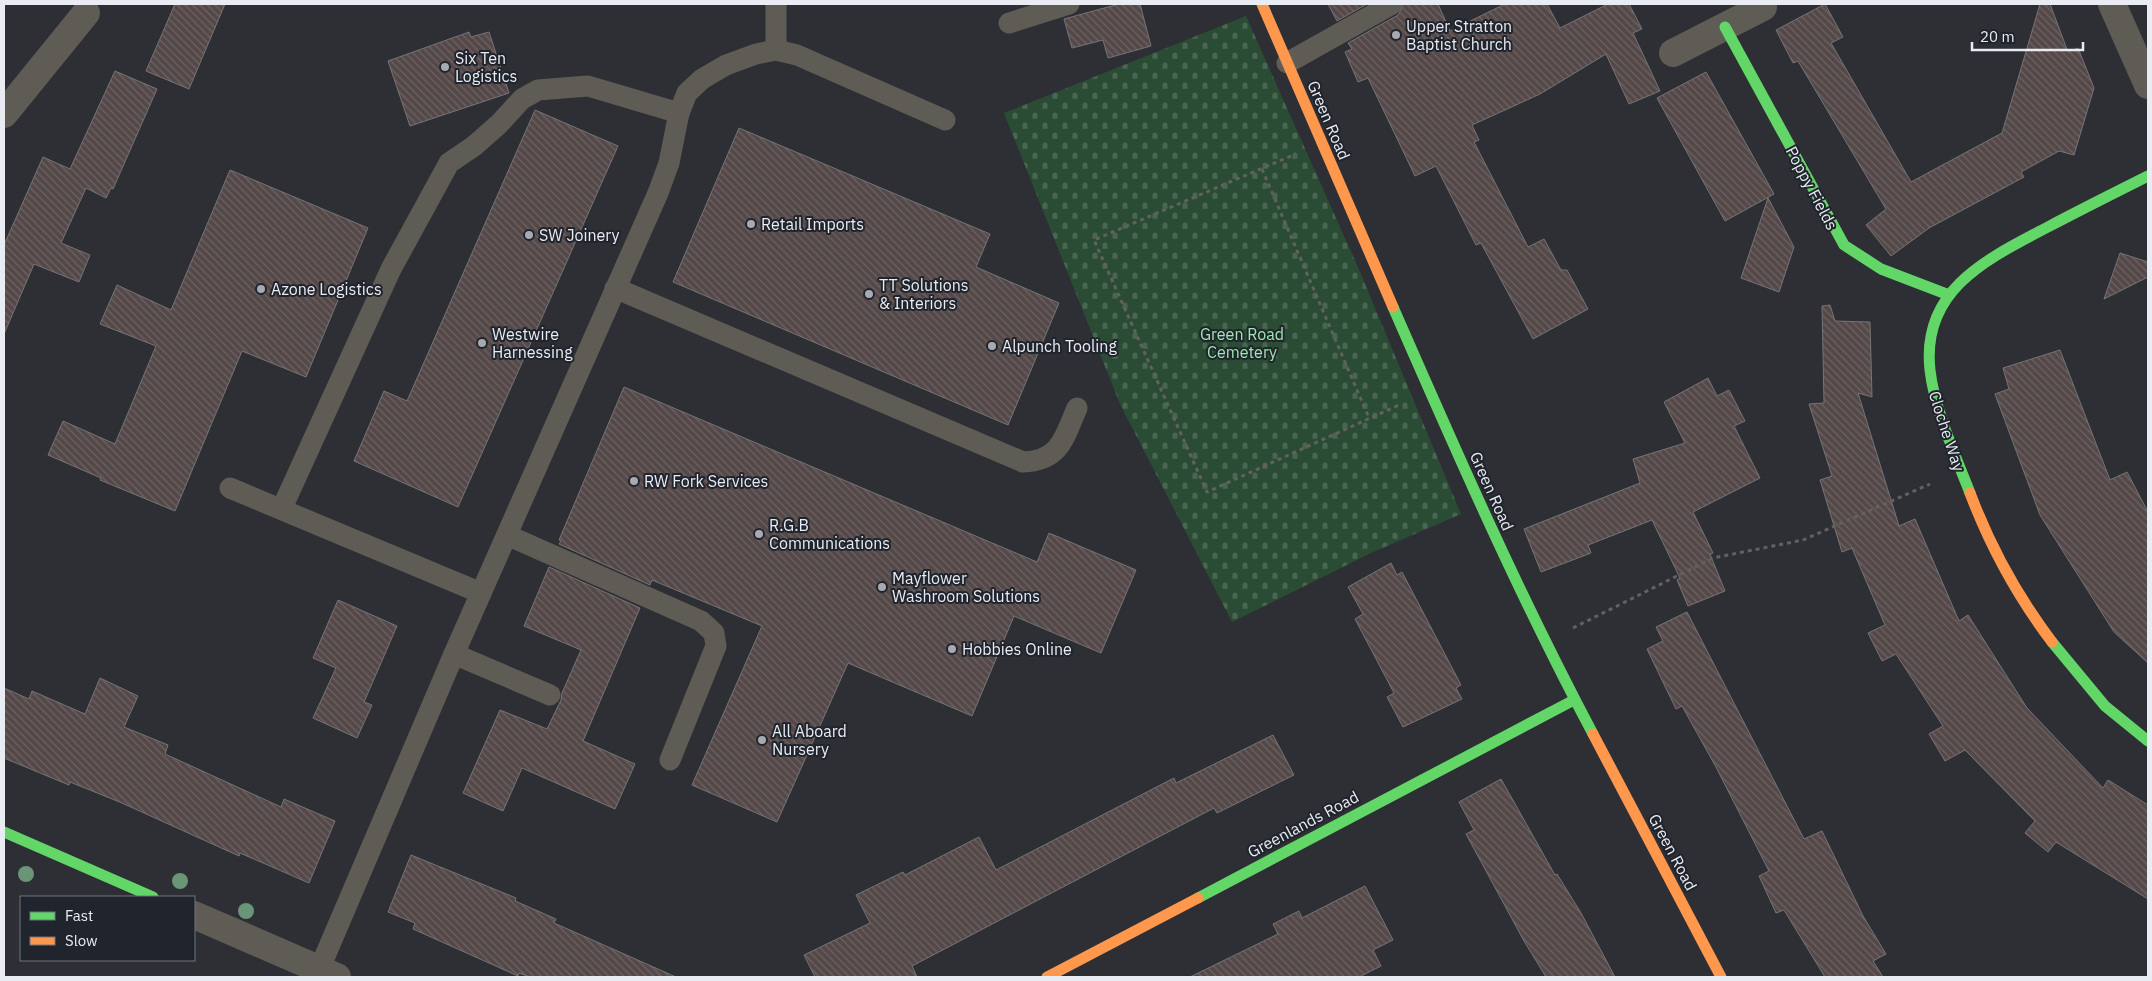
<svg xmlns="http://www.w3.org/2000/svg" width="2152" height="981" font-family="'IBM Plex Sans',sans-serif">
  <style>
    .cemetery { fill: url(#cemetery-stones) }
    .building { fill: url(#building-back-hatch); stroke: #767476 }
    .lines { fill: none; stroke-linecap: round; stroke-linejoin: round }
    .path { stroke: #63615f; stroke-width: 3; stroke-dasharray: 4 4; stroke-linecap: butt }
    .lane { stroke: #5f5c56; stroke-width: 21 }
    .street { stroke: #5f5c56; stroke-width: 28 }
    .fast { stroke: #63d668; stroke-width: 11 }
    .slow { stroke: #ff974d; stroke-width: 11 }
    .tree { fill: #6a9577 }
    .poi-dot { fill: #a7aab0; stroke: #20242d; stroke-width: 2 }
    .labels { text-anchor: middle; stroke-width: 4; stroke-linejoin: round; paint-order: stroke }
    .poi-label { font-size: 16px; fill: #e9ecf2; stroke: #20242d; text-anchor: start }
    .street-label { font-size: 16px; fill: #e9ecf2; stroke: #20242d }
    .park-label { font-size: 16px; fill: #9ce8ae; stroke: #20242d }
  </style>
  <defs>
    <pattern id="cemetery-stones" width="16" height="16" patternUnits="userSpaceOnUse" patternTransform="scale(1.25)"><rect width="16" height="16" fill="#2a4c34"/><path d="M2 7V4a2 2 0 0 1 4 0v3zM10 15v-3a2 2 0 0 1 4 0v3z" fill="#496652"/></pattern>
    <pattern id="building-back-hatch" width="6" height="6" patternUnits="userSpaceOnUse" patternTransform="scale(1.25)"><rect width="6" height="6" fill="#544948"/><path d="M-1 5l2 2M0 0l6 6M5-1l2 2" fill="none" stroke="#6d6363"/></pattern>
  </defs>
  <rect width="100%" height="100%" fill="#2d2f34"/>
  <!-- cemetery -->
  <path class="cemetery" d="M1246 16 1360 272 1461 514 1371 553 1232 622 1120 404 1004 113Z"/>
  <!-- building -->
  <g class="building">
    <path d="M175 4H225L189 89 146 71Z"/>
    <path d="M1119 4H1140L1151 46 1108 58 1103 40 1072 48 1064 19Z"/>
    <path d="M1328 4H1367L1337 21Z"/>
    <path d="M1404 4H1438L1450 31 1505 4H1547L1560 28 1608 4H1629L1642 29 1633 33 1660 91 1629 104 1606 54 1540 94 1472 125 1479 140 1474 142 1528 247 1544 239 1561 270H1567L1588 309 1533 339 1481 243 1476 245 1436 166 1415 176 1368 78 1358 82 1345 52 1352 49 1348 43 1398 15Z"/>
    <path d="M1825 4 1843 37 1831 43 1911 182 2002 133 2040 4H2050L2068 52 2078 48 2094 88 2074 155 2059 151 2021 172 2024 177 1929 228 1891 256 1866 225 1886 209 1798 61 1793 63 1776 30Z"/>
    <path d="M469 32 471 37 489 32 509 93 410 126 388 61Z"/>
    <path d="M115 71 157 89 113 189 111 188 106 198 86 188 61 243 90 255 79 282 34 264 4 334V245L43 157 70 169Z"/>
    <path d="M1706 72 1774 194 1725 221 1657 98Z"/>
    <path d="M535 110 618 146 458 507 354 461 384 391 407 401Z"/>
    <path d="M739 128 990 234 976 267 1059 303 1008 425 673 282Z"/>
    <path d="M230 170 368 228 306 377 242 351 175 511 100 480 101 478 48 455 63 421 115 444 156 346 100 324 117 285 171 310Z"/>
    <path d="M1768 198 1794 247 1779 292 1741 278Z"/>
    <path d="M2120 253 2148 262V277L2104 299Z"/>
    <path d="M1830 305 1835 321 1870 322 1872 397 1858 393 1899 526 1915 519 1959 621 1968 615 2027 708 2103 788 2108 780 2148 805V899L2056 842 2048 852 2025 833 2035 821 1965 750 1945 761 1929 734 1943 726 1896 654 1882 661 1868 633 1885 625 1852 548 1842 552 1820 480 1832 476 1809 404 1824 403 1822 306Z"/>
    <path d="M2060 350 2110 480 2127 472 2148 512V663L2114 632 2040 515 1995 394 2009 389 2003 368Z"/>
    <path d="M1708 378 1717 396 1729 390 1745 421 1734 426 1760 478 1693 512 1713 553 1710 554 1725 591 1688 606 1677 580 1680 578 1652 520 1588 545 1591 553 1541 572 1524 529 1640 483 1633 459 1685 443 1664 402Z"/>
    <path d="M624 387 1037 562 1049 533 1136 570 1101 653 1014 616 972 716 848 663 777 822 692 785 762 626 652 580 650 585 559 544 561 541 559 540Z"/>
    <path d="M1391 563 1397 575 1402 572 1461 685 1456 688 1462 699 1403 727 1387 697 1394 693 1355 619 1363 614 1348 587Z"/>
    <path d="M549 567 640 608 583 741 635 764 615 809 522 768 503 811 463 793 500 710 547 729 561 700 562 693 581 650 524 626Z"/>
    <path d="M338 600 397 626 364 702 372 705 357 738 313 718 336 668 313 658Z"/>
    <path d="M1687 612 1804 839 1822 831 1863 916 1886 954 1873 961 1883 977H1825L1784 910 1776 913 1759 876 1769 871 1716 767 1682 706 1676 709 1647 649 1663 641 1656 627Z"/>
    <path d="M100 678 138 696 124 727 168 745 165 754 281 807 284 799 335 821 309 883 240 853 239 856 122 803 70 782 69 785 4 758V688L29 699 32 691 85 714Z"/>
    <path d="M1273 735 1294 775 1217 813 1214 808 912 966 917 977H815L804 955 870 923 856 895 903 872 905 875 979 837 996 870 1174 778 1176 783Z"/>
    <path d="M1501 779 1555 875 1557 874 1581 913 1615 977H1546L1524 941 1466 834 1474 830 1459 802Z"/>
    <path d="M411 855 516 898 515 901 556 919 554 923 676 977H530L519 973 518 976 413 929 415 923 388 912Z"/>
    <path d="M1365 886 1393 940 1373 950 1381 966 1359 977H1190L1278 934 1273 924 1299 911 1302 918Z"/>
  </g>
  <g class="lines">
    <!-- path -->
    <g class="path">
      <path d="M1291 156 1094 240 1207 492 1399 405"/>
      <path d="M1262 169 1369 418"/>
      <path d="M1573 628 1713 558 1803 540 1930 484"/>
    </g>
    <!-- lane -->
    <g class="lane">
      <path d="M776 4V50"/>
      <path d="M1009 23 1069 4"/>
      <path d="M1287 63 1392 4"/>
      <path d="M615 288 1023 462C1060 461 1064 438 1077 408"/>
      <path d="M230 488 481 593"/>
      <path d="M282 508 391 269 449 163 474 146 499 124 522 99 538 90 588 86 679 113"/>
      <path d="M507 535 701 621 714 633 716 646 670 760"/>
      <path d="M454 654 550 695"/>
      <path d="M319 970 454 654 658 193 669 163 679 113 687 93 702 79 726 65 756 54 776 50 797 55 945 120"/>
    </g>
    <!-- street -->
    <g class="street">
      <path d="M2112 4 2148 85"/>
      <path d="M1673 53 1763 7"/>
      <path d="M4 114 86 13"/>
      <path d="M194 915 337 977"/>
    </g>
    <!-- fast -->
    <g class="fast">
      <path d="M1725 27 1844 245 1881 269 1949 295"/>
      <path d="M1393 307C1456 451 1519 595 1593 734"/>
      <path d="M1970 493C1956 457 1934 408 1930 370 1921 290 1987 259 2046 228 2080 210 2114 193 2148 176"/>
      <path d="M2052 642 2105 706 2148 741"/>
      <path d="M4 832 153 897"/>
      <path d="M1198 898 1574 700"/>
    </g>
    <!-- slow -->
    <g class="slow">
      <path d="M1262 4 1393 307"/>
      <path d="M1970 493C1990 546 2018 597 2052 642"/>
      <path d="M1593 734 1721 977"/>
      <path d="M1047 977 1198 898"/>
    </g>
  </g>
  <!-- trees -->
  <g class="tree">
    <circle cx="26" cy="874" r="8"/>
    <circle cx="180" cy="881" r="8"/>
    <circle cx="246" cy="911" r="8"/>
  </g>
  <!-- markers -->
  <g class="poi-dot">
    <circle cx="1396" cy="35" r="5"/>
    <circle cx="445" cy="67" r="5"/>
    <circle cx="751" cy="224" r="5"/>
    <circle cx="529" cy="235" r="5"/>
    <circle cx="261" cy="289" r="5"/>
    <circle cx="869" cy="294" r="5"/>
    <circle cx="482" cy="343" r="5"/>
    <circle cx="992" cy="346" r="5"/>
    <circle cx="634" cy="481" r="5"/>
    <circle cx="759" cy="534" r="5"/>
    <circle cx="882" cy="587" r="5"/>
    <circle cx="952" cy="649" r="5"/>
    <circle cx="762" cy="740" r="5"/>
  </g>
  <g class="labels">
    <!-- poi labels -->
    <g class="poi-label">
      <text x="1406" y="32">Upper Stratton<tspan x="1406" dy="18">Baptist Church</tspan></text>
      <text x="455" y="64">Six Ten<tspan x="455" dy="18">Logistics</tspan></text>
      <text x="761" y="230">Retail Imports</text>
      <text x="539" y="241">SW Joinery</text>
      <text x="879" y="291">TT Solutions<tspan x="879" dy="18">&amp; Interiors</tspan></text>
      <text x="271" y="295">Azone Logistics</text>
      <text x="492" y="340">Westwire<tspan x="492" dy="18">Harnessing</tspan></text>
      <text x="1002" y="352">Alpunch Tooling</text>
      <text x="644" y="487">RW Fork Services</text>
      <text x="769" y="531">R.G.B<tspan x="769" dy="18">Communications</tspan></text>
      <text x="892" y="584">Mayflower<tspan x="892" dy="18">Washroom Solutions</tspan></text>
      <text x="962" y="655">Hobbies Online</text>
      <text x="772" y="737">All Aboard<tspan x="772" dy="18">Nursery</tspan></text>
    </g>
    <!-- street labels -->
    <g class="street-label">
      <text transform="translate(1329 120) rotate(67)" y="6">Green Road</text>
      <text transform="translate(1812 188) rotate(62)" y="6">Poppy Fields</text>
      <text transform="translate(1947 431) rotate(72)" y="6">Cloche Way</text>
      <text transform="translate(1492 491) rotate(66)" y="6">Green Road</text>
      <text transform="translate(1303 824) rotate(-28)" y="6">Greenlands Road</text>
      <text transform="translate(1673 852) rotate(62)" y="6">Green Road</text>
    </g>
    <!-- park labels -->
    <g class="park-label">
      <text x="1242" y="340">Green Road<tspan x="1242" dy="18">Cemetery</tspan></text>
    </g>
  </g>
  <!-- border -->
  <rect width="2152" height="981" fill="none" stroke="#e9ecf2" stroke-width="10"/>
  <!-- legend -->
  <rect x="20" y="896" width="175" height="65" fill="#20242d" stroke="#70747c"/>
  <rect x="30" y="912" width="25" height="8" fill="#63d668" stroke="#70747c"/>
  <text x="65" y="921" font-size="15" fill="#e9ecf2">Fast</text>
  <rect x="30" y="937" width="25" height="8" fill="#ff974d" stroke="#70747c"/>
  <text x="65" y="946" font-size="15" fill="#e9ecf2">Slow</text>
  <!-- scale -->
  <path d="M1972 42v8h111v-8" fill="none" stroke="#e9ecf2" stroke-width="2.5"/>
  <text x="1980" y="42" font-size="15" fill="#e9ecf2" stroke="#20242d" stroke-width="4" paint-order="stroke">20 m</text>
</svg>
